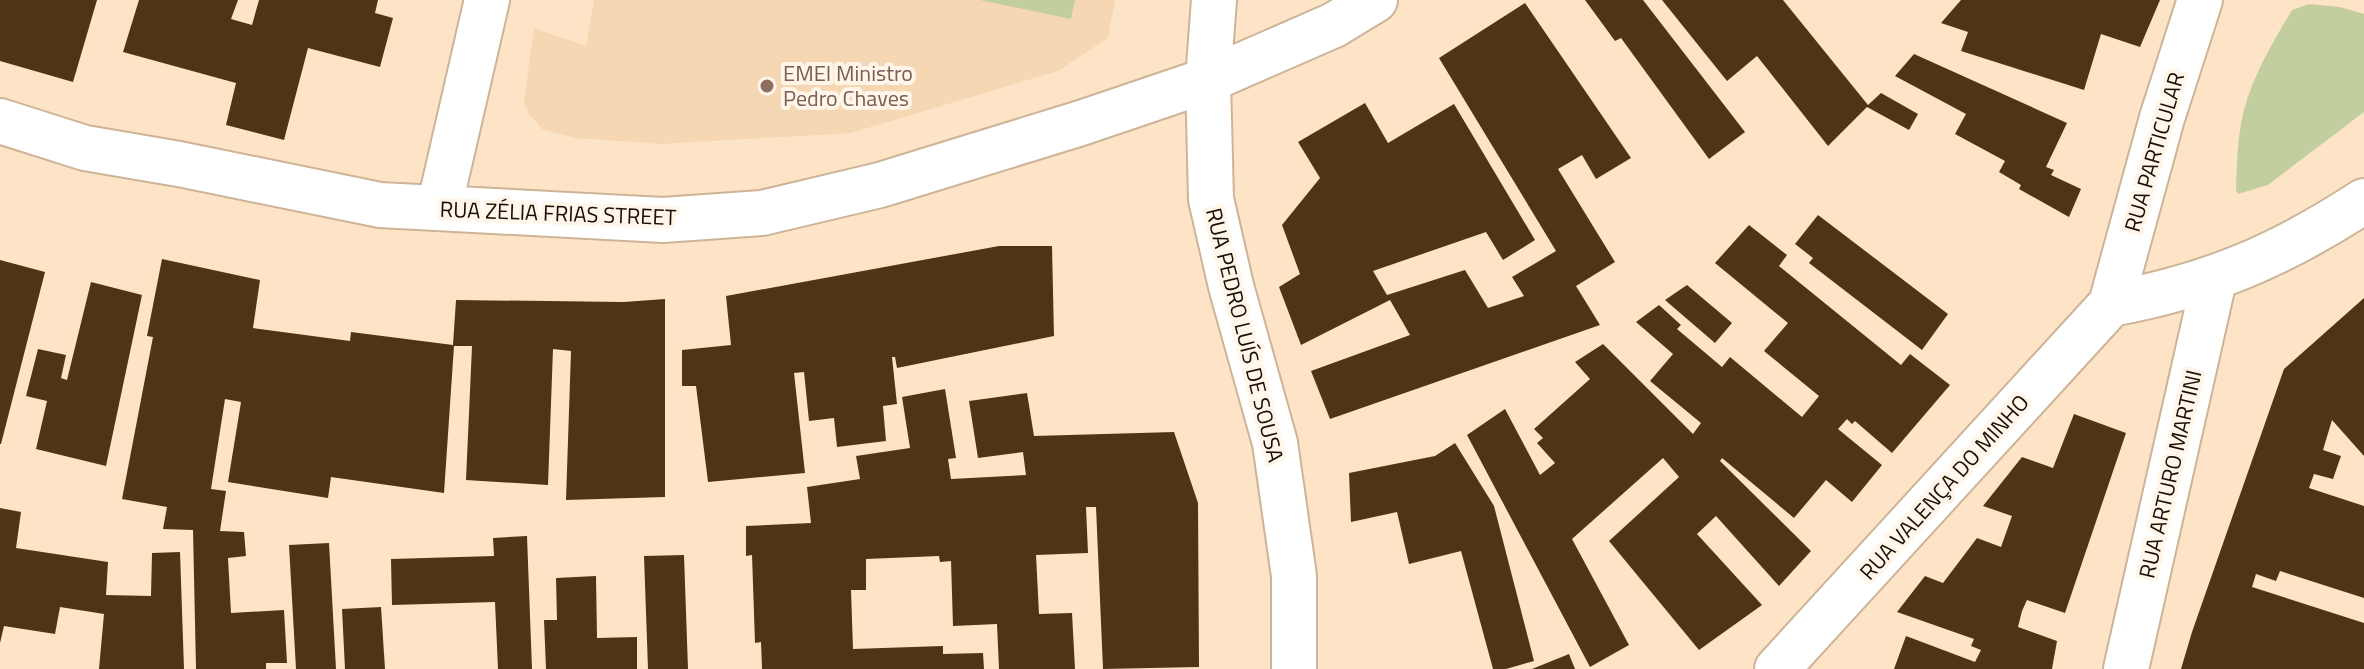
<svg xmlns="http://www.w3.org/2000/svg" width="2364" height="669" font-family="'Titillium Web',sans-serif">
  <style>
    .built { fill: #f6d7b3 }
    .green { fill: #c3ce9e }
    .building { fill: #4e3513 }
    .lines { fill: none; stroke-linecap: round; stroke-linejoin: round }
    .street-casing { stroke: #cdb497; stroke-width: 48 }
    .street { stroke: #fff; stroke-width: 44 }
    .education-dot { fill: #8d6e63; stroke: #fff5e9; stroke-width: 3 }
    .labels { text-anchor: middle; stroke-width: 8; stroke-linejoin: round; paint-order: stroke }
    .education-label { font-size: 22px; fill: #785e54; stroke: #fff5e9; text-anchor: start }
    .street-label { font-size: 22px; fill: #180f05; stroke: #fff5e9 }
  </style>
  <rect width="100%" height="100%" fill="#fee4c7"/>
  <!-- built -->
  <path class="built" d="M594 0H1115L1108 38 1058 71 851 133 662 144 576 138 543 130 529 114 524 101 534 28 586 46Z"/>
  <!-- green -->
  <g class="green">
    <path d="M980 0H1075L1071 19Z"/>
    <path d="M2309 4 2340 7 2364 14V112L2268 185 2238 194 2236 190C2237 164 2237 136 2244 110 2254 73 2273 42 2292 10Z"/>
  </g>
  <!-- building -->
  <g class="building">
    <path d="M0 0H97L73 82 0 61Z"/>
    <path d="M139 0H238L231 19 252 25 259 0H378L375 13 393 18 380 67 308 48 284 140 226 125 236 83 123 52Z"/>
    <path d="M1585 0H1643L1745 132 1709 159 1621 38 1615 41Z"/>
    <path d="M1662 0H1783L1868 105 1881 93 1918 114 1909 130 1867 107 1828 146 1757 56 1727 81Z"/>
    <path d="M1961 0H2160L2140 47 2101 34 2084 90 1961 51 1968 32 1941 23Z"/>
    <path d="M1525 3 1631 158 1596 179 1582 155 1558 169 1615 262 1576 286 1600 325 1330 419 1311 371 1410 335 1390 300 1301 345 1279 287 1300 274 1282 225 1320 178 1298 142 1365 103 1388 143 1454 104 1535 240 1503 260 1486 232 1373 271 1387 295 1465 270 1488 308 1524 296 1512 277 1556 251 1439 58Z"/>
    <path d="M1914 54 2067 123 2046 167 2054 170 2051 175 2081 189 2069 217 2019 189 2021 185 1999 172 2005 161 1955 134 1966 114 1895 76Z"/>
    <path d="M1818 215 1948 314 1922 350 1809 263 1813 258 1795 244Z"/>
    <path d="M1749 225 1787 255 1779 266 1901 365 1910 354 1950 385 1892 453 1855 421 1852 424 1847 419 1838 429 1882 465 1852 502 1826 480 1794 518 1722 458 1720 461 1811 551 1779 586 1716 516 1697 534 1762 605 1699 650 1609 541 1679 477 1663 458 1572 539 1629 645 1590 667 1467 435 1505 409 1540 475 1555 463 1537 443 1543 438 1534 429 1590 379 1575 362 1603 344 1693 434 1701 423 1650 381 1673 354 1636 322 1659 305 1681 325 1677 329 1722 367 1730 357 1802 417 1819 396 1764 351 1788 323 1715 263Z"/>
    <path d="M999 246H1052L1054 336 897 368 895 357H892L897 404 883 406 886 441 837 447 834 418 809 421 804 372 794 373 805 473 708 482 696 386H682V350L731 345 726 296Z"/>
    <path d="M162 259 260 280 253 328 350 341 351 332 453 345 456 300 624 302 665 299V497L566 500 571 351 553 349 548 485 466 480 472 346H454L444 493 331 477 328 498 228 482 241 402 225 399 211 489 226 491 220 531 244 532 246 556 228 558 231 613 284 610 287 663H266V669H196L193 530 163 529 167 507 122 499 153 337 147 336Z"/>
    <path d="M0 260 45 272 1 444H0Z"/>
    <path d="M91 282 142 295 106 466 36 449 47 401 26 396 38 349 66 355 61 378 67 380Z"/>
    <path d="M1687 285 1732 323 1715 343 1665 300Z"/>
    <path d="M2364 298V456L2332 420 2323 450 2341 456 2333 479 2314 474 2309 488 2364 506V598L2280 571 2276 581 2256 574 2252 587 2364 623V669H2181L2192 632 2284 369Z"/>
    <path d="M945 389 956 458 948 459 951 479 1026 475 1023 452 978 458 969 401 1027 393 1034 436 1174 432 1198 503 1199 667 1103 669 1096 507H1086L1088 553 1036 555 1039 614 1072 613 1075 669H999L997 624 953 626 951 561 940 562 939 556 866 559V590H851L853 649 943 646V654L983 653 984 669H762L761 642 755 643 752 555 746 556V526L811 523 807 487 860 479 856 456 910 448 902 397Z"/>
    <path d="M2074 414 2126 433 2065 613 2027 600 2022 611 2018 627 2057 641 2052 669H1894L1906 636 1975 662 1981 650 1971 646 1974 639 1897 612 1925 576 1943 583 1977 538 2001 547 2012 516 1983 506 2022 457 2053 468Z"/>
    <path d="M1455 443 1494 506 1534 661 1506 669H1493L1461 551 1409 564 1397 512 1351 522 1349 473 1435 456Z"/>
    <path d="M0 508 21 512 16 548 108 562 106 595 151 596 152 553 180 552 184 669H99L104 614 60 607 55 634 4 626 0 643Z"/>
    <path d="M527 536 532 669H498L495 602 392 605 391 559 494 556 493 538Z"/>
    <path d="M329 543 336 669H296L289 545Z"/>
    <path d="M684 555 688 669H648L644 556Z"/>
    <path d="M596 576 597 638 637 637V669H546L544 620H557L556 578Z"/>
    <path d="M381 607 385 669H345L342 609Z"/>
    <path d="M1569 654 1575 669H1532Z"/>
  </g>
  <g class="lines">
    <defs>
      <g id="street">
        <path d="M1214 0 1208 80 1211 199 1231 286 1275 443 1294 576V669"/>
        <path d="M0 121 85 148 179 164 380 205 663 220 762 213 880 185 1081 123 1208 80 1334 25 1375 0"/>
        <path d="M439 208 487 0"/>
        <path d="M2111 304C2209 286 2280 256 2364 201"/>
        <path d="M1777 669 2111 304 2162 118 2200 0"/>
        <path d="M2126 669 2214 280"/>
      </g>
    </defs>
    <!-- street casing -->
    <use href="#street" class="street-casing"/>
    <!-- street -->
    <use href="#street" class="street"/>
  </g>
  <!-- markers -->
  <circle class="education-dot" cx="767" cy="86" r="8"/>
  <g class="labels">
    <!-- education labels -->
    <g class="education-label">
      <text x="783" y="81">EMEI Ministro<tspan x="783" dy="25">Pedro Chaves</tspan></text>
    </g>
    <!-- street labels -->
    <g class="street-label">
      <text transform="translate(2154 152) rotate(-74)" y="8">RUA PARTICULAR</text>
      <text transform="translate(558 213) rotate(2)" y="8">RUA ZÉLIA FRIAS STREET</text>
      <text transform="translate(1245 335) rotate(76)" y="8">RUA PEDRO LUÍS DE SOUSA</text>
      <text transform="translate(2170 474) rotate(-77)" y="8">RUA ARTURO MARTINI</text>
      <text transform="translate(1944 487) rotate(-48)" y="8">RUA VALENÇA DO MINHO</text>
    </g>
  </g>
</svg>
